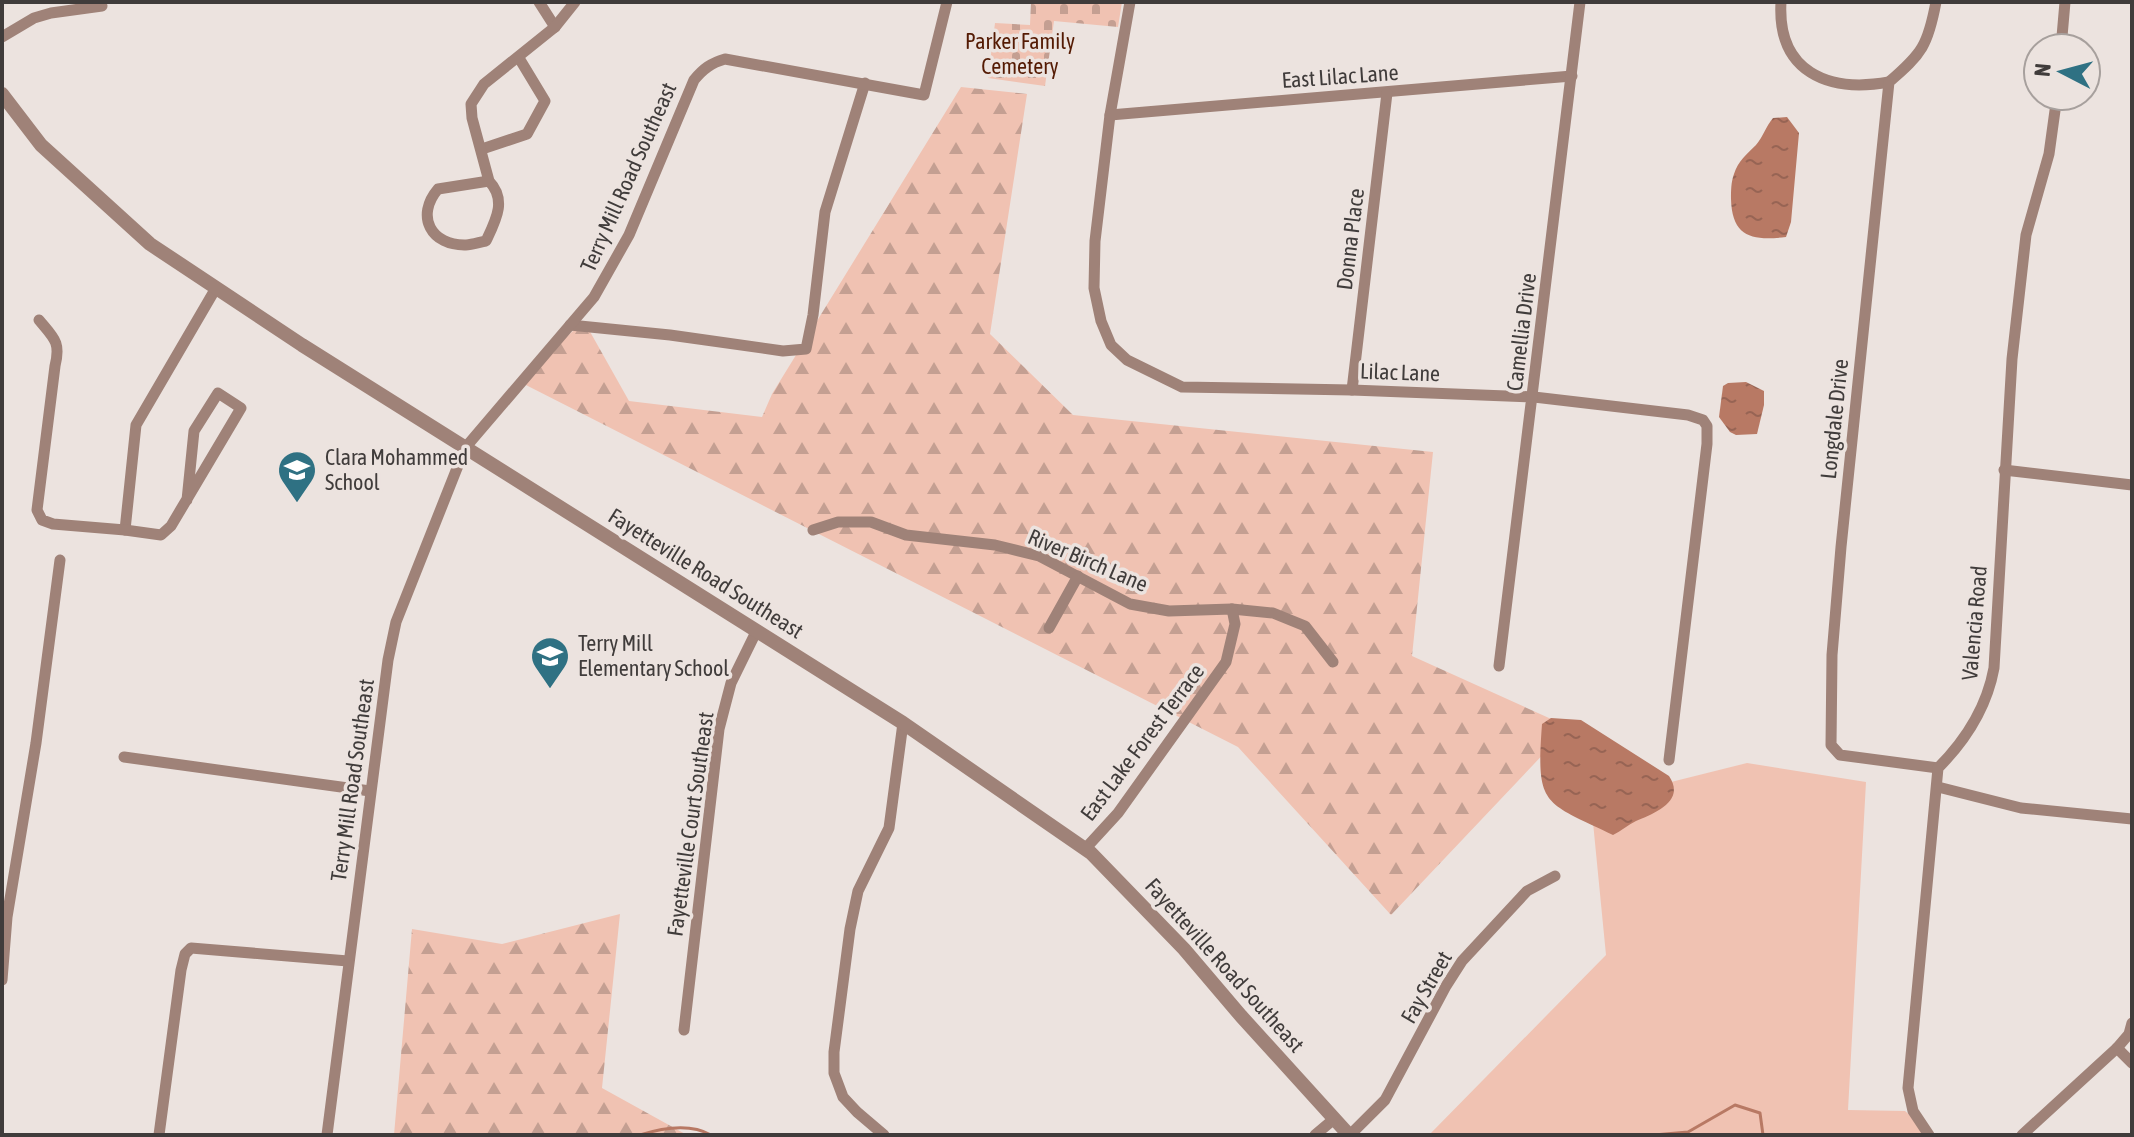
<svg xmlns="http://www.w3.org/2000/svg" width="2134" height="1137" font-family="'Asap Condensed',sans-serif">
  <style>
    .forest { fill: url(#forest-firs) }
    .cemetery { fill: url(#cemetery-stones) }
    .green { fill: #f0c2b2 }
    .water { fill: url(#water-ripples) }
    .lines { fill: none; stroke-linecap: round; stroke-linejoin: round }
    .stream { stroke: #b87964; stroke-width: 3 }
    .minor { stroke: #9f8278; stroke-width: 11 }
    .tertiary { stroke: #9f8278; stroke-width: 14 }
    .labels { text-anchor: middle; stroke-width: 7; stroke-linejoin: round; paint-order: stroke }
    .park-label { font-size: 22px; fill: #541a03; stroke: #ece3df }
    .street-label { font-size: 22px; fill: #403c3b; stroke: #ece3df }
    .poi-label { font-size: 22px; fill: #403c3b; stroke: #ece3df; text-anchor: start }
  </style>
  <defs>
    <pattern id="forest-firs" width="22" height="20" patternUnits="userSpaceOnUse" patternTransform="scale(2)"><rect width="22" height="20" fill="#f0c2b2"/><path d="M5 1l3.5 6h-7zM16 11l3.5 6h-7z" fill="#c49f92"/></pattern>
    <pattern id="cemetery-stones" width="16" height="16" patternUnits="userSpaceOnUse" patternTransform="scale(2)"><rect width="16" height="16" fill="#f0c2b2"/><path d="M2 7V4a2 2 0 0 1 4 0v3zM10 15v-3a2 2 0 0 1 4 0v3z" fill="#c49f92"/></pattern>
    <pattern id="water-ripples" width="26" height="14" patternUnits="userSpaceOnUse" patternTransform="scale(2)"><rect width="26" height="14" fill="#b87964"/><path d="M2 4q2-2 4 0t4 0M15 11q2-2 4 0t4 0" fill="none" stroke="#976454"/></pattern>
  </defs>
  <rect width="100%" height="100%" fill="#ece3df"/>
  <!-- forest -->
  <g class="forest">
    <path d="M961 87 1027 94 990 334 1073 415 1433 452 1412 656 1569 727 1391 915 1238 747 518 381 584 321 629 401 762 417 772 394Z"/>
    <path d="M620 914 602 1088 687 1135H394L412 929 502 944Z"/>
  </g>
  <!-- cemetery -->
  <path class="cemetery" d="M1031 2H1122L1118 27 1054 21 1045 86 988 78 995 23 1030 25Z"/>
  <!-- green -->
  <path class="green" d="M1747 763 1866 782 1848 1110 1905 1111 1933 1135H1429L1606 955 1591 802Z"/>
  <!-- water -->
  <g class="water">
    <path d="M1787 117 1799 133 1791 222 1786 237C1752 241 1732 237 1731 199 1731 191 1731 182 1734 174 1738 161 1747 154 1756 145 1763 137 1766 126 1773 118Z"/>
    <path d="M1746 382 1764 391V405L1757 434 1736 435 1730 432 1719 417 1723 386 1728 383Z"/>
    <path d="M1551 718 1581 720 1669 776C1686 801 1655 813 1636 821 1628 825 1621 831 1613 835 1543 801 1536 807 1542 724Z"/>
  </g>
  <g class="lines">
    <!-- stream -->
    <g class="stream">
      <path d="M640 1135C662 1128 690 1123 711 1135"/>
      <path d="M1654 1135 1688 1132 1735 1105 1760 1113 1763 1135"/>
    </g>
    <!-- minor -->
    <g class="minor">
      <path d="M539 2 555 27"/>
      <path d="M1130 2 1110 115 1095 241 1094 288 1101 321 1111 345 1127 360 1182 387 1352 390 1534 397 1688 415 1703 420 1707 426V444L1669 760"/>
      <path d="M1781 2C1777 72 1828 93 1889 82"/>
      <path d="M1936 2C1928 45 1922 54 1889 82L1841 547 1832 655 1831 745 1840 755 1938 768"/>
      <path d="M2 37 34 18 51 13 102 6"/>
      <path d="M2061 48 2065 2"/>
      <path d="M1110 115 1572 76"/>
      <path d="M482 149 527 134 545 101 519 58"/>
      <path d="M489 181 438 189C415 216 431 246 466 245 472 245 480 242 486 241 496 220 507 200 489 181L472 118 471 104 484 84 555 27 575 2"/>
      <path d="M39 320C54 338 61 342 55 366L37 510 42 520 53 524 125 530 136 425 216 288"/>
      <path d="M570 325 670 335 783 351 806 349 813 315 825 212 865 83"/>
      <path d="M1352 390 1387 93"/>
      <path d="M2004 470 2132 485"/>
      <path d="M125 530 161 535 171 526 241 408 218 393 194 431 187 500"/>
      <path d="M813 530 838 522H871L906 535 995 545 1039 556 1130 604 1169 611 1232 609 1273 613 1305 626 1333 662"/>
      <path d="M1049 628 1078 576"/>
      <path d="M1499 666 1580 2"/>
      <path d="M124 757 370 791"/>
      <path d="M1938 787 2021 808 2132 819"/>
      <path d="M1085 849 1118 813 1226 662 1235 624 1232 609"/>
      <path d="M2 980 7 917 36 743 60 560"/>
      <path d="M684 1030 719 729 731 683 757 630"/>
      <path d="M2117 1048 2132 1063"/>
      <path d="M159 1135 181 970 185 954 191 948 348 961"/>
      <path d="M327 1135 388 660 396 622 465 448 594 297 629 235 694 80C703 69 711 63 725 59L924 95 947 2"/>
      <path d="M884 1135 857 1112 843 1097 834 1073V1052L850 929 858 891 889 828 903 723"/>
      <path d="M1315 1135 1334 1119"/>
      <path d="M1350 1135 1385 1100 1446 986 1462 961 1527 891 1555 876"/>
      <path d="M1929 1135 1913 1111 1908 1088 1938 768C1966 740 1987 706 1994 668L2012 359 2026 235 2049 154 2057 96"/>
      <path d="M2022 1135 2117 1048 2129 1034 2132 1023"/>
    </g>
    <!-- tertiary -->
    <path class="tertiary" d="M2 94 41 145 150 244 302 345 903 723 1091 853 1184 949 1241 1016 1349 1135"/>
  </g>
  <!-- icons -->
  <defs>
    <symbol id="school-pin" viewBox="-11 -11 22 30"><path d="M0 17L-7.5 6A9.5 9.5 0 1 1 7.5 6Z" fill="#2f7183" stroke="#ece3df"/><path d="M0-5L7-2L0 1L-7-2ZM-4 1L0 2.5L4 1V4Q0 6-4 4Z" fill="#fff"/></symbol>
  </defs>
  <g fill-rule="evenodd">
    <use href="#school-pin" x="275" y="448" width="44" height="60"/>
    <use href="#school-pin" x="528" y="634" width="44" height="60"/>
  </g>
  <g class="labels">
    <!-- park labels -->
    <g class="park-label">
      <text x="1020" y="49">Parker Family<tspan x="1020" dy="25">Cemetery</tspan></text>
    </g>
    <!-- street labels -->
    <g class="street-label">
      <text transform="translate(1340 76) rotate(-4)" y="8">East Lilac Lane</text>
      <text transform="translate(628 177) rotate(-66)" y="8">Terry Mill Road Southeast</text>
      <text transform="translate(1350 239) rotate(-83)" y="8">Donna Place</text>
      <text transform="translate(1521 332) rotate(-83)" y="8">Camellia Drive</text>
      <text transform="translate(1400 372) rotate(2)" y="8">Lilac Lane</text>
      <text transform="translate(1834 419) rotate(-84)" y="8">Longdale Drive</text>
      <text transform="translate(1088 560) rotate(23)" y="8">River Birch Lane</text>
      <text transform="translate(706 573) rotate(32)" y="8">Fayetteville Road Southeast</text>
      <text transform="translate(1974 623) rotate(-85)" y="8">Valencia Road</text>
      <text transform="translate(1142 742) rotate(-53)" y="8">East Lake Forest Terrace</text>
      <text transform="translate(352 780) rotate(-82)" y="8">Terry Mill Road Southeast</text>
      <text transform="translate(690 824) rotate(-82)" y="8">Fayetteville Court Southeast</text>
      <text transform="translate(1225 965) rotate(48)" y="8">Fayetteville Road Southeast</text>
      <text transform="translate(1426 987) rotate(-60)" y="8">Fay Street</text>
    </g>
    <!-- poi labels -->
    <g class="poi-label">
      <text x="325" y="465">Clara Mohammed<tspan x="325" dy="25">School</tspan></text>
      <text x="578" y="651">Terry Mill<tspan x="578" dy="25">Elementary School</tspan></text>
    </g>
  </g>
  <!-- border -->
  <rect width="2134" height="1137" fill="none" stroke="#403c3b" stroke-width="8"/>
  <!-- north arrow -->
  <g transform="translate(2062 72) rotate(276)"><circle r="38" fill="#ece3df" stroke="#a7a09d" stroke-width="2"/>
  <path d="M0-6L14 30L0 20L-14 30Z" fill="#2f7183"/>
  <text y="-12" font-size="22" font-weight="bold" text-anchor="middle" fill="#403c3b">N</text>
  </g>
</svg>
